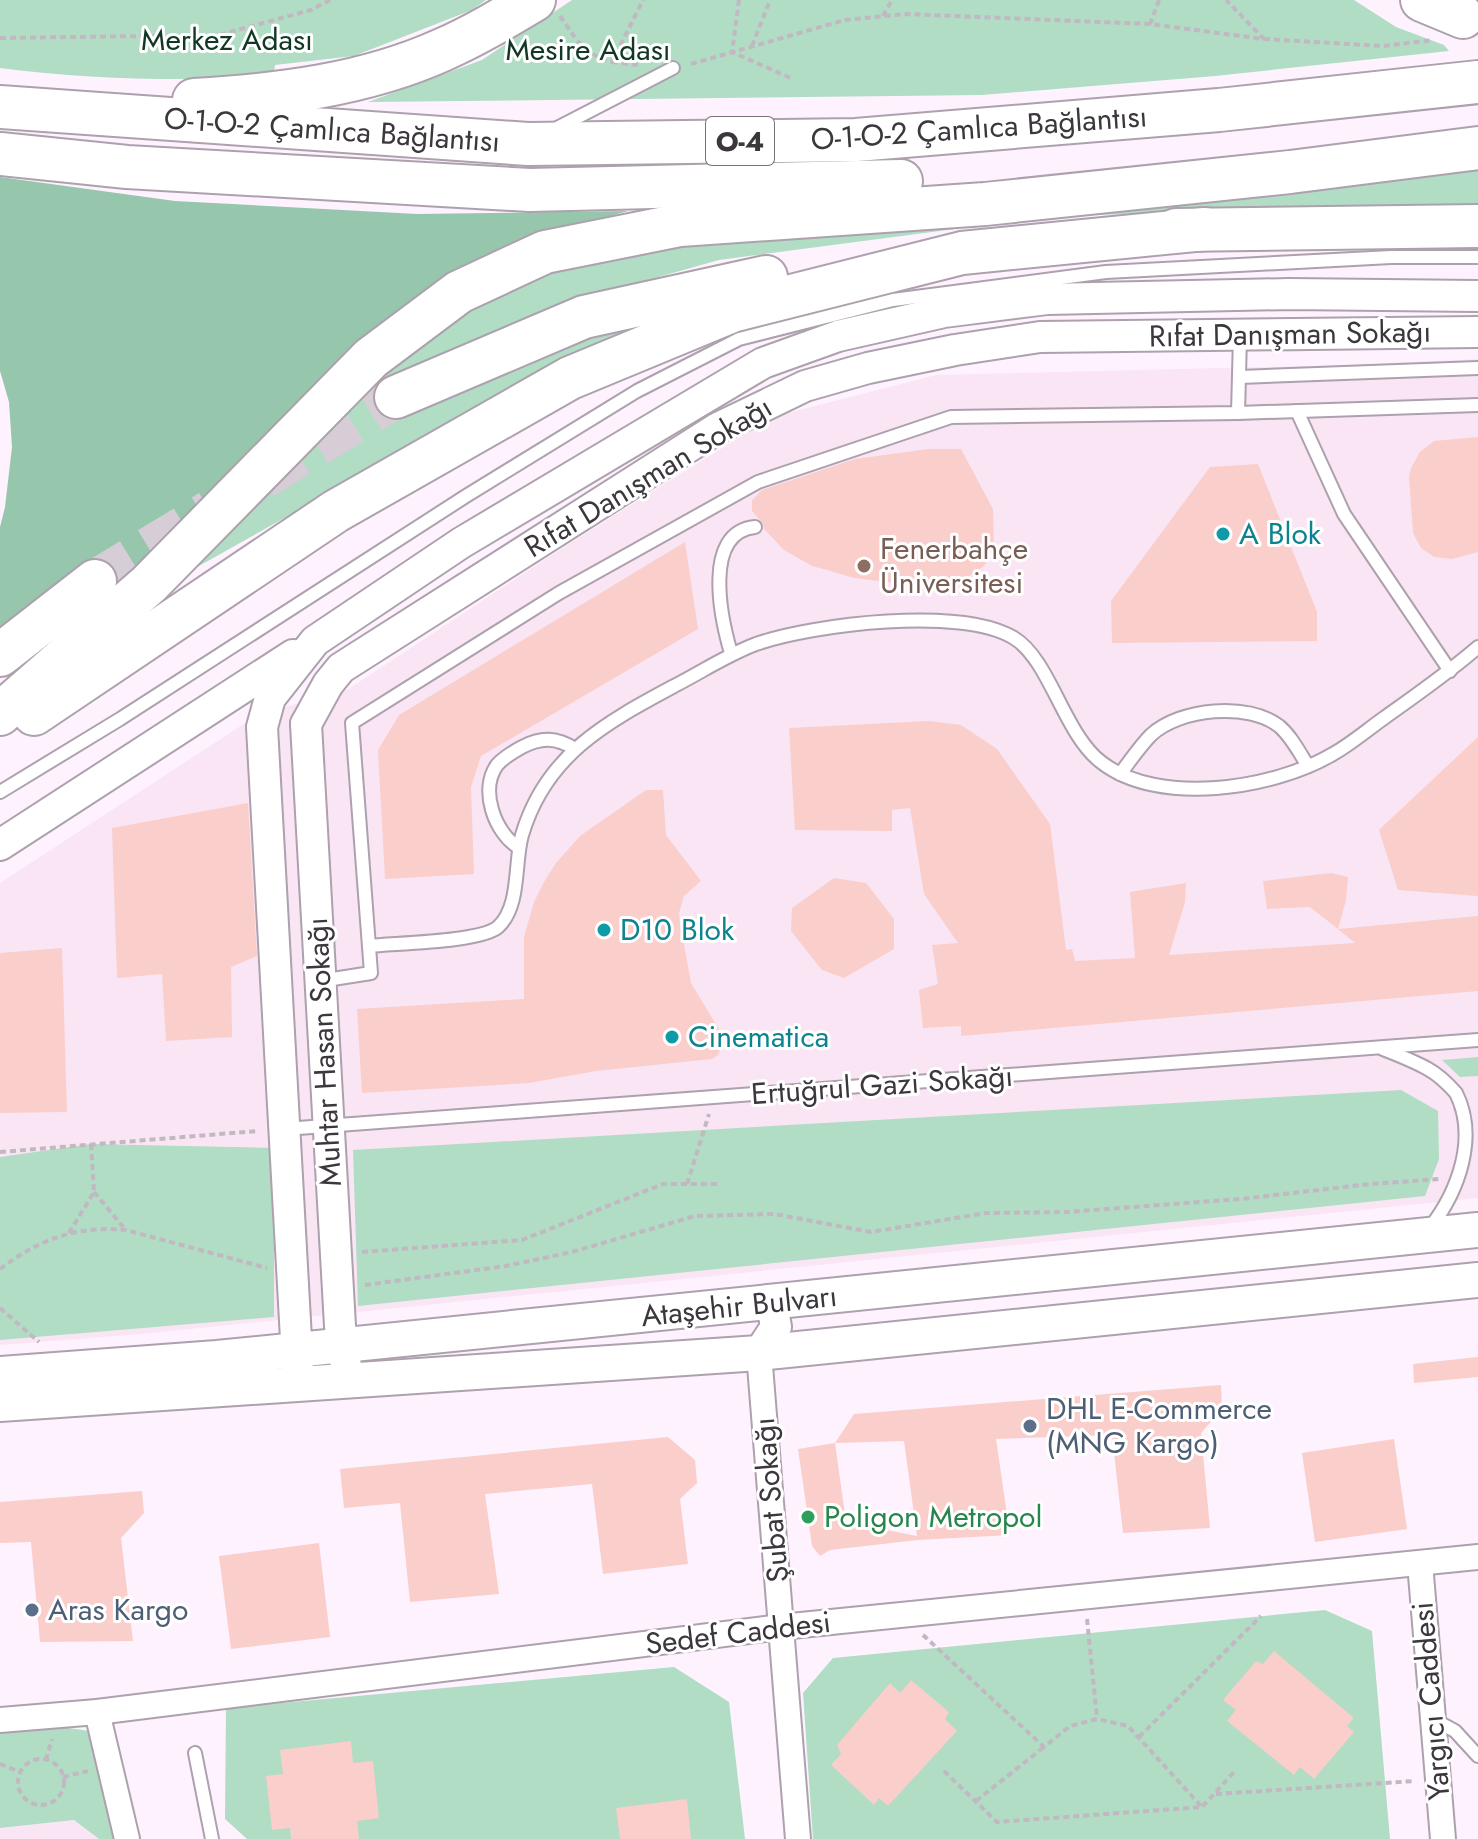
<svg xmlns="http://www.w3.org/2000/svg" width="1478" height="1839" font-family="Jost,sans-serif">
  <style>
    .commercial { fill: #fae5f4 }
    .green { fill: #b0ddc4 }
    .forest { fill: #96c6ac }
    .building { fill: #facecb; fill-rule: evenodd }
    .lines { fill: none; stroke-linecap: round; stroke-linejoin: round }
    .motorway-tunnel { stroke: #d7cdd7; stroke-width: 42; stroke-dasharray: 42 21; stroke-linecap: butt }
    .service-casing { stroke: #aca1ad; stroke-width: 16 }
    .minor-casing { stroke: #aca1ad; stroke-width: 28 }
    .tertiary-casing { stroke: #aca1ad; stroke-width: 34 }
    .secondary-casing { stroke: #aca1ad; stroke-width: 38 }
    .motorway-casing { stroke: #aca1ad; stroke-width: 46 }
    .path { stroke: #c1b8c2; stroke-width: 4; stroke-dasharray: 6 4; stroke-linecap: butt }
    .service { stroke: #fff; stroke-width: 12 }
    .minor { stroke: #fff; stroke-width: 24 }
    .tertiary { stroke: #fff; stroke-width: 30 }
    .secondary { stroke: #fff; stroke-width: 34 }
    .motorway { stroke: #fff; stroke-width: 42 }
    .culture-dot { fill: #0f9aa8; stroke: #fff; stroke-width: 3 }
    .education-dot { fill: #8d6e63; stroke: #fff; stroke-width: 3 }
    .service-dot { fill: #5c6f8a; stroke: #fff; stroke-width: 3 }
    .leisure-dot { fill: #2e9e5b; stroke: #fff; stroke-width: 3 }
    .labels { text-anchor: middle; stroke-width: 6; stroke-linejoin: round; paint-order: stroke }
    .shield { fill: #fff; stroke: #767376; stroke-width: 2 }
    .shield-label { font-size: 28px; font-weight: bold; fill: #3b373c }
    .park-label { font-size: 30px; fill: #103825; stroke: #fff }
    .street-label { font-size: 30px; fill: #3b373c; stroke: #fff }
    .culture-label { font-size: 30px; fill: #0d838f; stroke: #fff; text-anchor: start }
    .education-label { font-size: 30px; fill: #785e54; stroke: #fff; text-anchor: start }
    .service-label { font-size: 30px; fill: #4e5e75; stroke: #fff; text-anchor: start }
    .leisure-label { font-size: 30px; fill: #27864d; stroke: #fff; text-anchor: start }
  </style>
  <rect width="100%" height="100%" fill="#fef2fe"/>
  <!-- commercial -->
  <g class="commercial">
    <path d="M1478 359V1198L141 1334 0 1345V883L259 714 347 690 570 543 772 417 936 375 1349 365Z"/>
    <path d="M74 1820 99 1839H0V1828Z"/>
  </g>
  <!-- green -->
  <g class="green">
    <path d="M0 0H486L472 10 354 56 275 65 273 77C182 81 90 80 0 68Z"/>
    <path d="M572 0H1354L1396 27 1444 45 1449 51 1215 76 982 95 368 102 482 60Z"/>
    <path d="M1478 163V205L1055 216 719 260 573 301 510 364 659 315 575 355 174 580 414 338 509 283 572 262 667 245Z"/>
    <path d="M1478 1057V1076L1460 1077 1442 1060Z"/>
    <path d="M1401 1090 1438 1111 1439 1159 1425 1196 358 1306 353 1150Z"/>
    <path d="M91 1144 274 1148V1317L0 1340V1157Z"/>
    <path d="M1325 1610 1372 1631 1390 1839H813L803 1693 833 1658Z"/>
    <path d="M674 1667 729 1702 745 1839H247L225 1819 226 1708Z"/>
    <path d="M46 1725 90 1731 119 1839H99L74 1820 0 1828V1729Z"/>
  </g>
  <!-- forest -->
  <path class="forest" d="M0 177 175 201 417 214 628 211 528 239 111 600 0 640V527L5 507 12 447 9 402 0 371Z"/>
  <!-- building -->
  <g class="building">
    <path d="M1478 437V552L1452 559 1434 557 1421 548 1413 533 1409 477 1411 468 1420 452 1434 441Z"/>
    <path d="M929 449H961L993 509 994 548 984 566 967 578 904 584 854 578 827 570 812 566 784 550 764 529 763 524 752 511V500L762 490 855 459Z"/>
    <path d="M1258 464 1317 612V641L1112 643 1111 601 1210 467Z"/>
    <path d="M685 542 698 629 481 756 471 787 474 874 385 879 378 750 399 715Z"/>
    <path d="M929 721 961 725 997 749 1050 824 1066 950 1072 949 1075 961 1135 958 1130 892 1186 883 1185 902 1169 955 1355 943 1338 929 1478 916V991L961 1036V1026L923 1028 919 990 938 984 932 945 958 943 924 894 910 808 892 810V831L795 830 789 728Z"/>
    <path d="M1478 737V896L1398 890 1379 830Z"/>
    <path d="M646 790H663L666 835 701 881 684 896 679 913 680 923 691 983 723 1036V1043L718 1055 712 1059 596 1071 529 1083 362 1093 357 1009 524 999V937L534 902 544 882 556 863 580 836Z"/>
    <path d="M248 803 257 956 231 967 232 1037 166 1041 162 974 117 978 112 828Z"/>
    <path d="M1331 873 1348 877 1346 900 1338 929 1310 907 1267 909 1263 881Z"/>
    <path d="M834 878 866 883 894 919V949L844 978 822 970 791 931 792 908Z"/>
    <path d="M62 948 67 1112 0 1113V953Z"/>
    <path d="M1478 1357V1377L1414 1383 1413 1364Z"/>
    <path d="M1221 1385 1222 1409 1201 1433 1210 1528 1123 1533 1112 1435 996 1439 1010 1535 918 1540 830 1550 820 1556 812 1546 798 1449 835 1443 854 1414ZM904 1441 917 1536 846 1522 835 1443Z"/>
    <path d="M668 1437 695 1460 697 1483 680 1499 688 1564 603 1574 592 1484 485 1494 499 1594 410 1602 400 1503 344 1508 340 1469Z"/>
    <path d="M1394 1439 1407 1529 1315 1542 1302 1453Z"/>
    <path d="M142 1491 144 1513 121 1538 133 1641 40 1642 31 1542 0 1543V1502Z"/>
    <path d="M319 1543 330 1637 231 1649 219 1556Z"/>
    <path d="M1274 1651 1354 1718 1347 1726 1354 1732 1314 1779 1300 1767 1294 1775 1227 1721 1236 1710 1223 1700 1256 1661 1263 1664Z"/>
    <path d="M911 1680 949 1712 945 1719 957 1731 888 1806 879 1798 874 1805 831 1765 841 1754 837 1745 890 1683 900 1693Z"/>
    <path d="M351 1741 353 1763 373 1761 379 1818 357 1821 359 1839H291L290 1828 272 1830 266 1776 283 1774 280 1750Z"/>
    <path d="M687 1799 691 1839H620L616 1808Z"/>
  </g>
  <g class="lines">
    <!-- motorway-tunnel -->
    <g class="motorway-tunnel">
      <path d="M263 478 396 397"/>
      <path d="M95 581 210 511"/>
    </g>
    <defs>
      <g id="service">
        <path d="M555 129 673 68"/>
        <path d="M1240 377 1478 368"/>
        <path d="M1297 411 1344 514 1450 671"/>
        <path d="M1238 413 1478 405"/>
        <path d="M731 653C721 619 702 532 755 527"/>
        <path d="M1120 774C1130 761 1140 746 1151 735 1180 708 1248 702 1279 726 1291 736 1299 752 1308 766"/>
        <path d="M0 792 120 719 466 496 637 391 739 339 893 300 1106 272 1391 257H1478"/>
        <path d="M518 847C495 833 479 790 497 765 504 757 513 752 522 747 541 737 556 737 575 749"/>
        <path d="M369 946C396 943 481 942 498 927 521 906 514 862 522 835 546 754 607 722 676 685 703 671 727 655 756 644 814 624 961 606 1014 638 1050 660 1064 734 1101 762 1158 807 1274 789 1333 754 1351 744 1367 730 1384 718 1416 695 1448 673 1478 647"/>
        <path d="M320 981 371 973 352 723 559 593 758 482 951 417 1238 413 1240 337"/>
        <path d="M1383 1049C1398 1055 1414 1061 1428 1069 1439 1075 1448 1084 1456 1093 1478 1137 1459 1191 1429 1229"/>
        <path d="M285 1129 1478 1040"/>
        <path d="M1433 1719 1455 1731 1478 1756"/>
        <path d="M195 1753 212 1839"/>
      </g>
      <g id="minor">
        <path d="M759 1353 798 1839"/>
        <path d="M1420 1563 1443 1839"/>
        <path d="M97 1712 127 1839"/>
        <path d="M0 1720 97 1712 781 1627 1478 1557"/>
      </g>
      <g id="tertiary">
        <path d="M306 724 328 684 341 668 718 428 805 386 868 368 955 350 1040 337 1478 332"/>
        <path d="M306 724 340 1326 348 1380"/>
        <path d="M0 845 293 655"/>
        <path d="M759 1353 776 1327 772 1304"/>
        <path d="M298 1375 262 727 270 698 315 641 461 543 763 363 838 336 944 312 1047 299 1289 294 1478 296"/>
      </g>
      <g id="secondary">
        <path d="M0 1374 217 1358 1478 1230"/>
        <path d="M0 1404 759 1353 1478 1280"/>
      </g>
      <g id="motorway">
        <path d="M1422 0 1463 17"/>
        <path d="M194 100C279 95 364 85 442 50 474 36 504 18 534 0"/>
        <path d="M0 107 528 144 856 140 1219 110 1478 82"/>
        <path d="M0 154 127 167 530 190 901 181"/>
        <path d="M1176 230 1478 226"/>
        <path d="M396 397 584 317 766 277"/>
        <path d="M0 655 95 581"/>
        <path d="M0 714 149 584 371 358 459 292 545 252 680 225 985 204 1290 172 1478 148"/>
        <path d="M34 714 336 511 570 378 732 311 962 253 1205 229"/>
      </g>
    </defs>
    <!-- service casing -->
    <use href="#service" class="service-casing"/>
    <!-- minor casing -->
    <use href="#minor" class="minor-casing"/>
    <!-- tertiary casing -->
    <use href="#tertiary" class="tertiary-casing"/>
    <!-- secondary casing -->
    <use href="#secondary" class="secondary-casing"/>
    <!-- motorway casing -->
    <use href="#motorway" class="motorway-casing"/>
    <!-- path -->
    <g class="path">
      <path d="M739 0 732 52 793 79"/>
      <path d="M1159 0 1150 24 1264 39 1226 0"/>
      <path d="M560 16C577 40 582 53 612 62L643 0"/>
      <path d="M883 16 892 0"/>
      <path d="M0 38 219 35 311 10 330 0"/>
      <path d="M1264 39 1383 46 1433 40"/>
      <path d="M752 46 770 0"/>
      <path d="M612 62 639 65"/>
      <path d="M691 64 845 20 906 14 1150 24"/>
      <path d="M0 1152 257 1131"/>
      <path d="M687 1184 709 1114"/>
      <path d="M94 1192 124 1228"/>
      <path d="M69 1233 94 1192 91 1144"/>
      <path d="M362 1252 522 1240 663 1184H717"/>
      <path d="M0 1269C38 1240 77 1225 126 1230L267 1268"/>
      <path d="M365 1285 506 1266 572 1252 695 1216 774 1214 871 1232 986 1213 1066 1212 1241 1199 1370 1184 1440 1179"/>
      <path d="M0 1308 39 1342"/>
      <path d="M1087 1619 1097 1718"/>
      <path d="M923 1635 1044 1747 1070 1726 1097 1719 1128 1726 1202 1807"/>
      <path d="M1139 1737 1261 1616"/>
      <circle cx="41" cy="1782" r="23"/>
      <path d="M46 1760 52 1739"/>
      <path d="M0 1764 20 1772"/>
      <path d="M944 1771 997 1822 1202 1807 1235 1771"/>
      <path d="M63 1777 88 1771"/>
      <path d="M1216 1794 1415 1781"/>
      <path d="M976 1801 1044 1747"/>
    </g>
    <!-- service -->
    <use href="#service" class="service"/>
    <!-- minor -->
    <use href="#minor" class="minor"/>
    <!-- tertiary -->
    <use href="#tertiary" class="tertiary"/>
    <!-- secondary -->
    <use href="#secondary" class="secondary"/>
    <!-- motorway -->
    <use href="#motorway" class="motorway"/>
  </g>
  <!-- markers -->
  <g class="culture-dot">
    <circle cx="1223" cy="534" r="8"/>
    <circle cx="604" cy="930" r="8"/>
    <circle cx="672" cy="1037" r="8"/>
  </g>
  <circle class="education-dot" cx="864" cy="566" r="8"/>
  <g class="service-dot">
    <circle cx="1030" cy="1426" r="8"/>
    <circle cx="32" cy="1610" r="8"/>
  </g>
  <circle class="leisure-dot" cx="808" cy="1517" r="8"/>
  <g class="labels">
    <!-- shield labels -->
    <rect class="shield" x="706" y="117" width="68" height="48" rx="6"/>
    <g class="shield-label">
      <text x="740" y="151">O-4</text>
    </g>
    <!-- park labels -->
    <g class="park-label">
      <text x="227" y="50">Merkez Adası</text>
      <text x="588" y="60">Mesire Adası</text>
    </g>
    <!-- street labels -->
    <g class="street-label">
      <text transform="translate(979 128) rotate(-4)" y="10">O-1-O-2 Çamlıca Bağlantısı</text>
      <text transform="translate(332 130) rotate(4)" y="10">O-1-O-2 Çamlıca Bağlantısı</text>
      <text transform="translate(1290 334) rotate(-1)" y="10">Rıfat Danışman Sokağı</text>
      <text transform="translate(648 477) rotate(-31)" y="10">Rıfat Danışman Sokağı</text>
      <text transform="translate(324 1052) rotate(-93)" y="10">Muhtar Hasan Sokağı</text>
      <text transform="translate(882 1085) rotate(-4)" y="10">Ertuğrul Gazi Sokağı</text>
      <text transform="translate(739 1306) rotate(-6)" y="10">Ataşehir Bulvarı</text>
      <text transform="translate(771 1500) rotate(-95)" y="10">Şubat Sokağı</text>
      <text transform="translate(738 1633) rotate(-7)" y="10">Sedef Caddesi</text>
      <text transform="translate(1431 1701) rotate(-95)" y="10">Yargıcı Caddesi</text>
    </g>
    <!-- culture labels -->
    <g class="culture-label">
      <text x="1239" y="544">A Blok</text>
      <text x="620" y="940">D10 Blok</text>
      <text x="688" y="1047">Cinematica</text>
    </g>
    <!-- education labels -->
    <g class="education-label">
      <text x="880" y="559">Fenerbahçe<tspan x="880" dy="34">Üniversitesi</tspan></text>
    </g>
    <!-- service labels -->
    <g class="service-label">
      <text x="1046" y="1419">DHL E-Commerce<tspan x="1046" dy="34">(MNG Kargo)</tspan></text>
      <text x="48" y="1620">Aras Kargo</text>
    </g>
    <!-- leisure labels -->
    <g class="leisure-label">
      <text x="824" y="1527">Poligon Metropol</text>
    </g>
  </g>
</svg>
